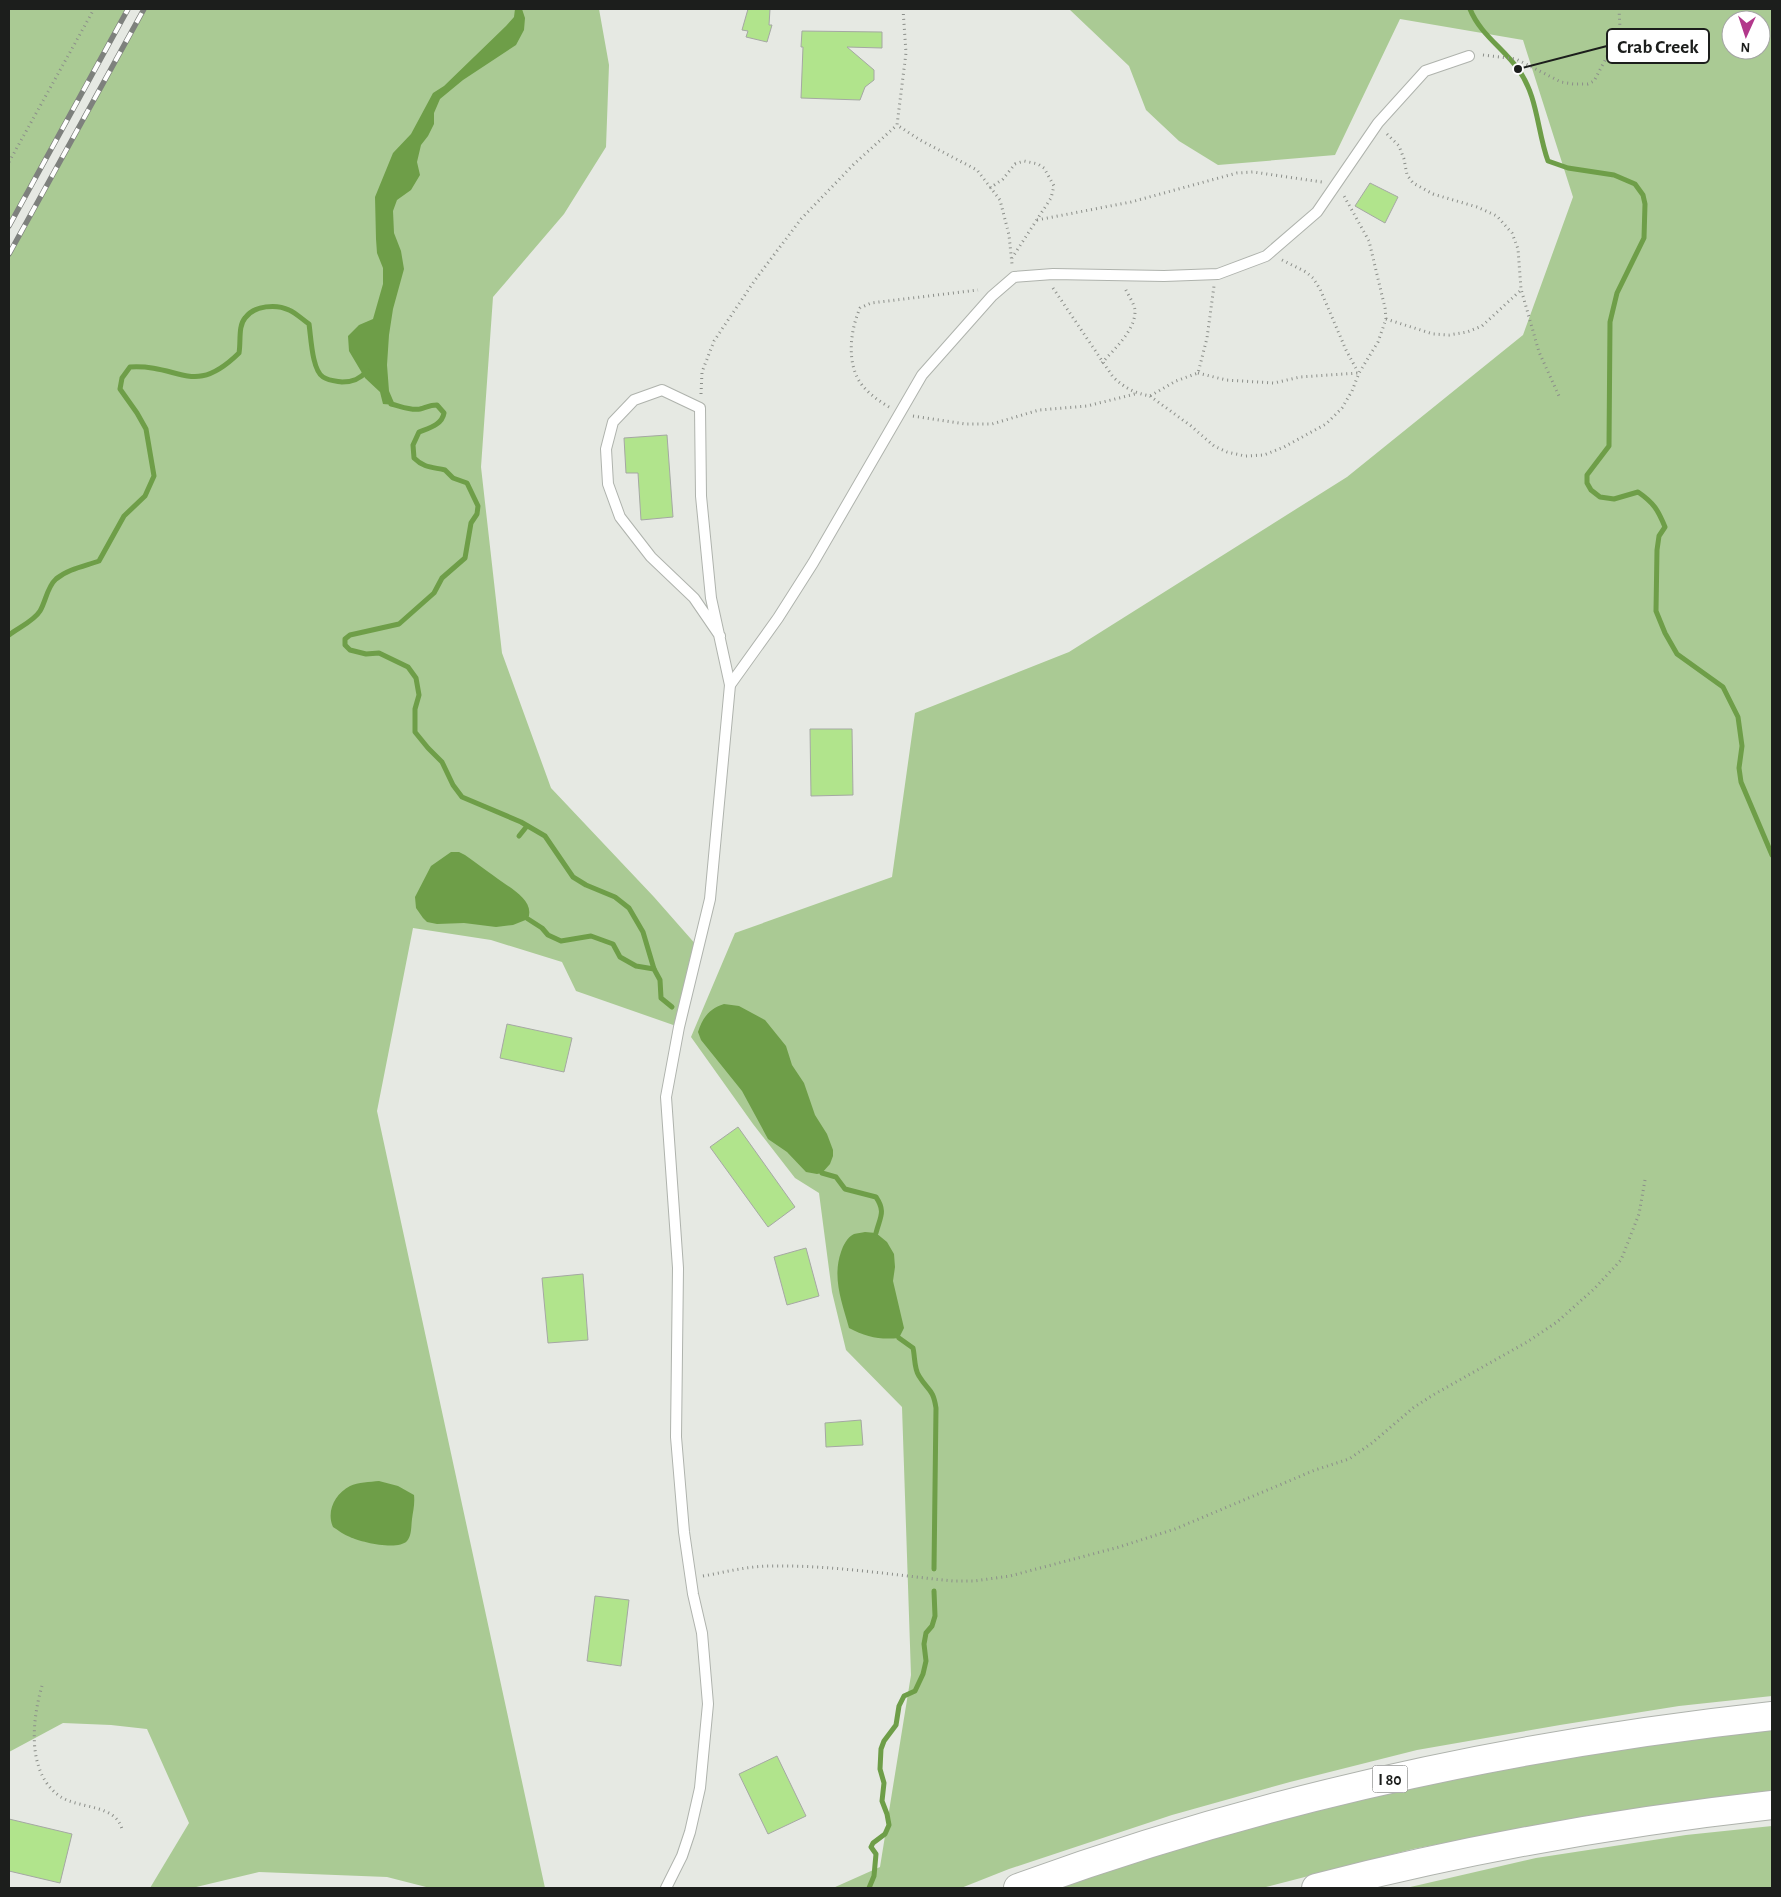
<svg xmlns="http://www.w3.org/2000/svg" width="1781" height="1897" font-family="'Alegreya Sans',sans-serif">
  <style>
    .green { fill: #aaca94; fill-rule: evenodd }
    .water { fill: #6e9e48 }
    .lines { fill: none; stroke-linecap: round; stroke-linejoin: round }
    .stream { stroke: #6e9e48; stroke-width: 5 }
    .building { fill: #b1e48c; stroke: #a5a8a3 }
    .lane-casing { stroke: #afb3ad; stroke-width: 12 }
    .highway-casing { stroke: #afb3ad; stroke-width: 30 }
    .path { stroke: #8c8f8a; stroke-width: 3; stroke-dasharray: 1 4; stroke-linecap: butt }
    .lane { stroke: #fff; stroke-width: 10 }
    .highway { stroke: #fff; stroke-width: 28 }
    .rail-casing { stroke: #7e817d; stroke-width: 5.5 }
    .rail { stroke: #fff; stroke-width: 4; stroke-dasharray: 11; stroke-linecap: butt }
    .labels { text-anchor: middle; stroke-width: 4; stroke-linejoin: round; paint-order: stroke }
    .shield { fill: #fff; stroke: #606260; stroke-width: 1 }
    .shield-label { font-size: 16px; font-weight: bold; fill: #1c1e1c }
    .leader { fill: none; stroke: #1c1e1c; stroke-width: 2 }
    .callout-dot { fill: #1c1e1c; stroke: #fff; stroke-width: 2 }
    .callout { fill: #fff; stroke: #1c1e1c; stroke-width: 2 }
    .callout-label { font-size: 19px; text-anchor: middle; font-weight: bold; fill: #1c1e1c }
  </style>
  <rect width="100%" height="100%" fill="#e6e9e3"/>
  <!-- green -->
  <g class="green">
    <path d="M9 9H128L9 226Z"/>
    <path d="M144 9H599L609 65 606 147 564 214 493 297 481 467 502 653 551 788 654 897 698 947 679 1027 576 991 562 962 491 940 413 928 377 1111 545 1888H430L387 1877 259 1872 192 1888H150L189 1823 147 1729 111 1725 63 1723 9 1752V254Z"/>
    <path d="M1069 9H1772V1696L1679 1706 1560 1725 1417 1750 1290 1782 1172 1815 1009 1869 961 1888H833L880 1867 911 1675 902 1407 846 1350 832 1292 819 1193 795 1178 753 1124 691 1037 735 933 892 877 915 713 1069 652 1347 477 1523 335 1573 197 1523 40 1400 19 1335 155 1218 165 1179 141 1146 110 1129 66ZM1731 20H1761V50H1731Z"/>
    <path d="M1772 1726V1791L1591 1815 1413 1849 1262 1888H1054L1163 1853 1288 1818 1428 1783 1646 1742Z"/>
    <path d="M1772 1826V1888H1406L1536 1858 1686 1835Z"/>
  </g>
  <!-- water -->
  <g class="water">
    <path d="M515 9H522L525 18 524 30 516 45 463 80 440 99 434 113V124L428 136 421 145 417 162 420 175 411 190 397 200 393 211 394 233 401 251 404 269 393 309 389 335 387 365 389 391 395 405 383 404 380 392 365 378 349 351 348 336 359 325 373 319 383 284V268L377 253 376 239 375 197 393 153 411 134 433 93 444 86 506 26 514 17Z"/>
    <path d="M451 852H459L465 855C475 862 484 869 494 876 506 886 536 899 528 919L513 925 496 927 464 923 437 924 427 922 423 918 416 908 415 897 431 866Z"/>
    <path d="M724 1004 739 1006 765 1020 786 1046 792 1065 804 1083 815 1115 827 1134 833 1150V1156L830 1164 822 1173 817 1174 806 1172 787 1152 768 1139 742 1091 701 1040 698 1032C703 1017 709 1009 724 1004Z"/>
    <path d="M865 1232 876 1233 887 1242 894 1254 895 1267 893 1281 904 1328 899 1338C880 1340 866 1337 849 1328 842 1302 832 1278 841 1252 843 1246 847 1237 854 1234 857 1233 862 1233 865 1232Z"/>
    <path d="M379 1481 398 1486 414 1495C415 1504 413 1511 412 1519 411 1526 412 1535 407 1541 398 1551 360 1542 350 1537 344 1535 338 1530 333 1527 326 1511 335 1494 350 1486 358 1482 370 1482 379 1481Z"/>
  </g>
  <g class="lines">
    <!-- stream -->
    <g class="stream">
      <path d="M1470 9C1480 34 1503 48 1518 69 1538 96 1537 131 1548 161L1568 168 1614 175 1635 184 1643 195 1645 204 1644 238 1617 293 1610 322 1609 446 1587 475V483L1591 490 1600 497 1614 499 1638 492C1654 503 1658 510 1665 527L1659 536 1657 550 1656 611 1665 633 1677 654 1723 687 1738 717 1742 746 1739 768 1741 782 1772 855"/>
      <path d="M391 404C400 406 411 411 420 409 427 407 430 405 437 405L444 413C442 425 429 428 419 432L413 445 414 458C424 468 432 467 445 470L453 478 467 483 478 506 477 514 471 523 465 558 442 578 434 593 399 624 350 635 345 639V645L350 650 366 654 379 653 408 667 416 678 419 695 415 709V732L428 748 442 762 453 785 462 797 521 822 545 836 573 877 586 885 615 897 629 908 643 932 654 969"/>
      <path d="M9 635C18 628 34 621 40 611 46 601 47 587 56 579 68 569 85 566 99 561L124 516 145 496 154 476 146 429 137 413 120 389 122 378 130 367C181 364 193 398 239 353 241 342 238 326 245 318 254 305 277 304 289 310 296 313 303 320 309 324 311 337 312 370 323 377 329 381 336 381 342 382 353 382 360 379 367 371"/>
      <path d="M519 836 527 826"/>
      <path d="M528 919 542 928 548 935 561 941 591 936 613 944 620 957 636 966 654 969 660 980 661 998 672 1007"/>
      <path d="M822 1173 836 1177 845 1189 876 1197C886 1212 880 1217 876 1233"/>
      <path d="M899 1338 913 1348C915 1356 914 1369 919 1376 928 1391 933 1388 936 1408L934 1569"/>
      <path d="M869 1888 874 1876 876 1854 871 1847 873 1843 885 1834 889 1825 887 1814 882 1801 884 1783 880 1769 881 1749 884 1741 896 1725 899 1706 904 1696 915 1691 923 1674 926 1661 924 1644 926 1633 932 1626 935 1616 934 1591"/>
    </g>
  </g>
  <!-- building -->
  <g class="building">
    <path d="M748 9H770L769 25H772L767 42 746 37 748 31 742 30Z"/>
    <path d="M802 31 882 32V48L847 47 874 70V80L865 87 860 100 801 98 803 47H801Z"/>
    <path d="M1370 183 1398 197 1385 223 1355 206Z"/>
    <path d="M667 435 673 517 641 520 638 473H626L624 438Z"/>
    <path d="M810 729H852L853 795 811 796Z"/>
    <path d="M507 1024 572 1038 564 1072 500 1058Z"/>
    <path d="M738 1127 795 1207 768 1227 710 1147Z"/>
    <path d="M806 1248 819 1296 787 1305 774 1257Z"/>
    <path d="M583 1274 588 1340 548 1343 542 1278Z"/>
    <path d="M861 1420 863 1445 826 1447 825 1423Z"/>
    <path d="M595 1596 629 1600 621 1666 587 1661Z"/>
    <path d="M777 1756 806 1816 768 1834 739 1774Z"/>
    <path d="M9 1819 72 1834 60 1883 9 1871Z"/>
  </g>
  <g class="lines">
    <defs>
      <g id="lane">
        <path d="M720 636 694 598 651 557 620 517 608 484 606 449 613 422 634 400 662 390 700 408 701 496 711 598 730 685"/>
        <path d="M666 1888 682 1856 690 1832 700 1788 708 1704 702 1633 693 1594 684 1532 676 1437 678 1268 666 1097 679 1027 710 899 730 685 778 618 813 563 922 375 992 296 1014 277 1053 274 1164 276 1218 274 1266 256 1317 212 1378 123 1425 71 1469 56"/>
      </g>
      <g id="highway">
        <path d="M1018 1888C1261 1799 1515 1744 1772 1716"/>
        <path d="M1316 1888C1466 1849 1618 1822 1772 1805"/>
      </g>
    </defs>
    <!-- lane casing -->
    <use href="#lane" class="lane-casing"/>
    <!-- highway casing -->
    <use href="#highway" class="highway-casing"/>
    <!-- path -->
    <g class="path">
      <path d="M903 9 906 53 897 125 920 140 977 170 1000 200 1009 235 1012 264"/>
      <path d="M1483 55 1516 59 1561 82 1573 84H1588L1594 81 1611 49 1620 28 1619 9"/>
      <path d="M1387 134 1399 146 1404 159 1407 175 1413 183 1433 194 1477 207 1497 216 1512 233 1518 249 1521 289 1539 352 1559 396"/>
      <path d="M9 162 94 9"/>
      <path d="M990 188 1003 179 1015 164 1024 161 1038 164 1044 168 1054 186 1051 198 1012 258"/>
      <path d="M1037 220 1131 202 1237 173 1253 172 1322 182"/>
      <path d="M1282 260 1306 272 1313 278 1320 289 1346 350 1358 372"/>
      <path d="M1053 288 1113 377C1125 388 1134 393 1150 396L1176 381 1198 373 1207 338 1214 286"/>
      <path d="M1386 319 1433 334 1449 335 1467 332 1482 326 1521 290"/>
      <path d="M1102 363C1114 349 1136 330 1135 310 1134 303 1128 295 1125 288"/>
      <path d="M1198 373 1226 380 1274 383 1300 377 1358 373"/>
      <path d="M701 394 702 372 714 341 755 280 801 219 854 164 897 125"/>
      <path d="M1150 396 1191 426 1214 446 1227 452 1245 456 1264 455 1284 447 1326 424 1342 408 1352 391 1359 373 1378 342 1386 319 1385 308 1369 241 1344 196"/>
      <path d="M889 407C879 401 869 394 862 385 846 364 850 331 860 308L871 303 978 290"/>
      <path d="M913 416 965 424H992L1039 410 1087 406 1135 394"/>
      <path d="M703 1576C726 1572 748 1566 771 1566 832 1565 893 1575 953 1581H974L1010 1576 1119 1547 1175 1529 1315 1470 1349 1459 1372 1443 1413 1408 1433 1395 1527 1342 1557 1322 1594 1289 1621 1260 1639 1214 1645 1180"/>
      <path d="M42 1686C32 1720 26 1774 61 1797 80 1809 115 1804 122 1829"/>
    </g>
    <!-- lane -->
    <use href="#lane" class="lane"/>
    <!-- highway -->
    <use href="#highway" class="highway"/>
    <defs>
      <g id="rail">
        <path d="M9 226 128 9"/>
        <path d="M9 254 144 9"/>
      </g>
    </defs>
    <!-- rail casing -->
    <use href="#rail" class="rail-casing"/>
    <!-- rail -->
    <use href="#rail" class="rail"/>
  </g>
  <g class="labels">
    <!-- shield labels -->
    <rect class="shield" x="1372.5" y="1765.5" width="35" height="27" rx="4"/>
    <g class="shield-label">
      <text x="1390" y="1785">I 80</text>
    </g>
  </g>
  <!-- callouts -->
  <path class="leader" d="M1518 69L1607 46"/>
  <circle class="callout-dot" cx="1518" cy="69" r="5"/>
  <rect class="callout" x="1607" y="29" width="102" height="34" rx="5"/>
  <g class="callout-label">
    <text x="1658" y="53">Crab Creek</text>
  </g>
  <!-- border -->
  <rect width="1781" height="1897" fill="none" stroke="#1c1e1c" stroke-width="20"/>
  <!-- north arrow -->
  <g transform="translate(1746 35) rotate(183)"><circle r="24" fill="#ffffff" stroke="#a4a5a4"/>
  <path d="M0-4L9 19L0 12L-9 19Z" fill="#b2388b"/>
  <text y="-8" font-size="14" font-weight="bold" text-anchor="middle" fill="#1c1e1c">N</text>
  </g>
</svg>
